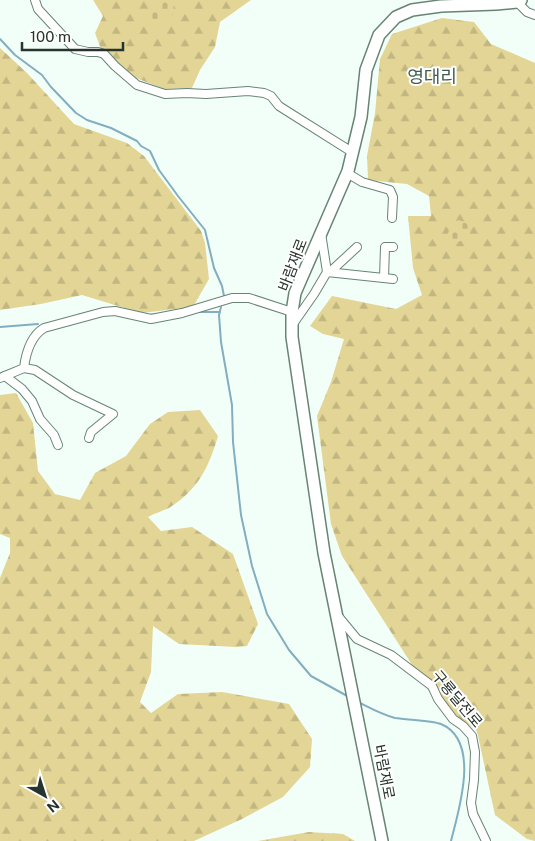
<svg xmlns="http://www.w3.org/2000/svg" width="535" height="841" font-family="'Public Sans','Noto Sans KR',sans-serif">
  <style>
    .forest { fill: url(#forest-firs) }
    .cemetery { fill: url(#cemetery-stones) }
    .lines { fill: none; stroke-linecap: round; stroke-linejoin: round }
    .stream { stroke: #83aebf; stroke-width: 2 }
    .street-casing { stroke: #688476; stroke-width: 10 }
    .secondary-casing { stroke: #688476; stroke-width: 14 }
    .street { stroke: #fff; stroke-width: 8 }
    .secondary { stroke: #fff; stroke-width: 11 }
    .labels { text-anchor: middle; stroke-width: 4; stroke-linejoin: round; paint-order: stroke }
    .street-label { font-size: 15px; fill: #27332d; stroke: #fff }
    .quarter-label { font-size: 18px; fill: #435e50; stroke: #fff }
  </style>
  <defs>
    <pattern id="forest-firs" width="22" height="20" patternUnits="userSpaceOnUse" patternTransform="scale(1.25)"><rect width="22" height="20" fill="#e3d595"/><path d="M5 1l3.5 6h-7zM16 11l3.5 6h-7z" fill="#c3b781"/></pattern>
    <pattern id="cemetery-stones" width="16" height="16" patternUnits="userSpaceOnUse" patternTransform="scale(1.25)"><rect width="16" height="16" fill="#e3d595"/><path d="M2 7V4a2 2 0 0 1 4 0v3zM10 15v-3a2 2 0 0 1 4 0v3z" fill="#c3b781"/></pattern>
  </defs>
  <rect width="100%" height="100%" fill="#f2fff8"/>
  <!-- forest -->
  <g class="forest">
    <path d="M93 0H251L220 22 215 47 200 70 192 88 164 89 136 78 101 49 95 33 103 16Z"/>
    <path d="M442 18 474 22 491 44 535 63V841L527 839 495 815 477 731 436 702 342 556 331 524 317 416 331 382 344 339 323 334 310 326 332 296 396 309 422 295 413 268 408 216H431L429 196 407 184 368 180 367 156 375 113 380 59 392 34Z"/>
    <path d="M0 48 27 73 74 124 127 143 144 156 201 231 205 243 209 279 193 307 141 313 82 295 41 304 0 310Z"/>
    <path d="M16 393 33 423 38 471 55 494 80 500 95 473 126 456 150 424 168 412 200 410 218 436C209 467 198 490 169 508 163 511 155 513 148 517L161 531 192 527 233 554 258 624 247 646 236 647 179 644 153 626 151 672 140 702 151 713 178 694 222 692 289 704 312 739 310 767 283 797 242 819 194 841H0V578L10 553V538L0 534V395Z"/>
    <path d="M309 832 343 834 355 841H258Z"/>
  </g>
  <!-- cemetery -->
  <g class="cemetery">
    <path d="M153 0H173L174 2 173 15 160 25H149L146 14Z"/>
    <path d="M459 220 467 224 470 232 467 239 457 242H452L447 236 452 223Z"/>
  </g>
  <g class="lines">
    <!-- stream -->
    <g class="stream">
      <path d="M0 39 15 55 42 75 51 87 76 113 87 120 111 128 137 141 141 146 150 151 159 170 178 196 205 230 214 268 222 286 224 296"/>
      <path d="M221 307 219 315 221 342 232 405 233 442 241 515 252 566 267 614 289 650 311 676 349 697"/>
      <path d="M199 312H220"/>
      <path d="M78 315 102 309"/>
      <path d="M149 315 159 314"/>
      <path d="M0 327 38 324"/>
      <path d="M360 703C370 708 383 715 395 718 408 720 431 720 441 724 481 741 459 809 451 841"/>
    </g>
    <defs>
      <g id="street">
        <path d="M35 0 38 9 75 49 88 52H98L104 54 115 66 137 85 165 94 187 93 206 94 248 91 264 93 271 96 279 106 290 113 352 152"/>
        <path d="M517 2 527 12 535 15"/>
        <path d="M347 173 362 182 390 190 393 197 392 218"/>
        <path d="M327 272 393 279"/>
        <path d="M330 272 357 247"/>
        <path d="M384 278 385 247H393"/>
        <path d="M293 324 314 294 327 272 321 233"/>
        <path d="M24 368 35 370 73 395 113 414 91 432 89 438"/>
        <path d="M5 376 22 389 32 401 40 419 54 435 58 445"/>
        <path d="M0 378 24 368C26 352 31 336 44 328L103 312 115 311 151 319 182 313 232 298H249L292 312"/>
        <path d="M338 616 357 639 391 655 432 686 438 699 453 719 463 726 472 736 475 752 474 780 471 803 473 814 486 841"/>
      </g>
      <path id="secondary" d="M382 841 324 553 292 337V312L295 293 348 171 361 117 366 70 379 35 396 17 412 10 441 6 496 4 517 2 521 0"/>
    </defs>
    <!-- street casing -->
    <use href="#street" class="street-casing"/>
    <!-- secondary casing -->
    <use href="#secondary" class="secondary-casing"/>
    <!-- street -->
    <use href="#street" class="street"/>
    <!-- secondary -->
    <use href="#secondary" class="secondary"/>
  </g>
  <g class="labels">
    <!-- street labels -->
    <g class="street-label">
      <text transform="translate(293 265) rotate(-69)" y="5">바람재로</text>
      <text transform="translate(457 699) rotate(50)" y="5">구룡달전로</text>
      <text transform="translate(384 772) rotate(79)" y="5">바람재로</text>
    </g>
    <!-- quarter labels -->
    <g class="quarter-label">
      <text x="432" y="83">영대리</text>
    </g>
  </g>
  <!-- north arrow -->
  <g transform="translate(45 796) rotate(141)" stroke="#ffffff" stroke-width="4" paint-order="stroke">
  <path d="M0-4L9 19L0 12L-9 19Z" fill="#27332d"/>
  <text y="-8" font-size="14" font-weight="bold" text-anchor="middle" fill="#27332d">N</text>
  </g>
  <!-- scale -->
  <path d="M22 42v8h101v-8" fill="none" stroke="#27332d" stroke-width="2.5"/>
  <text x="30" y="42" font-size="15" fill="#27332d" stroke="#ffffff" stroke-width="4" paint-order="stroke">100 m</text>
</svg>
